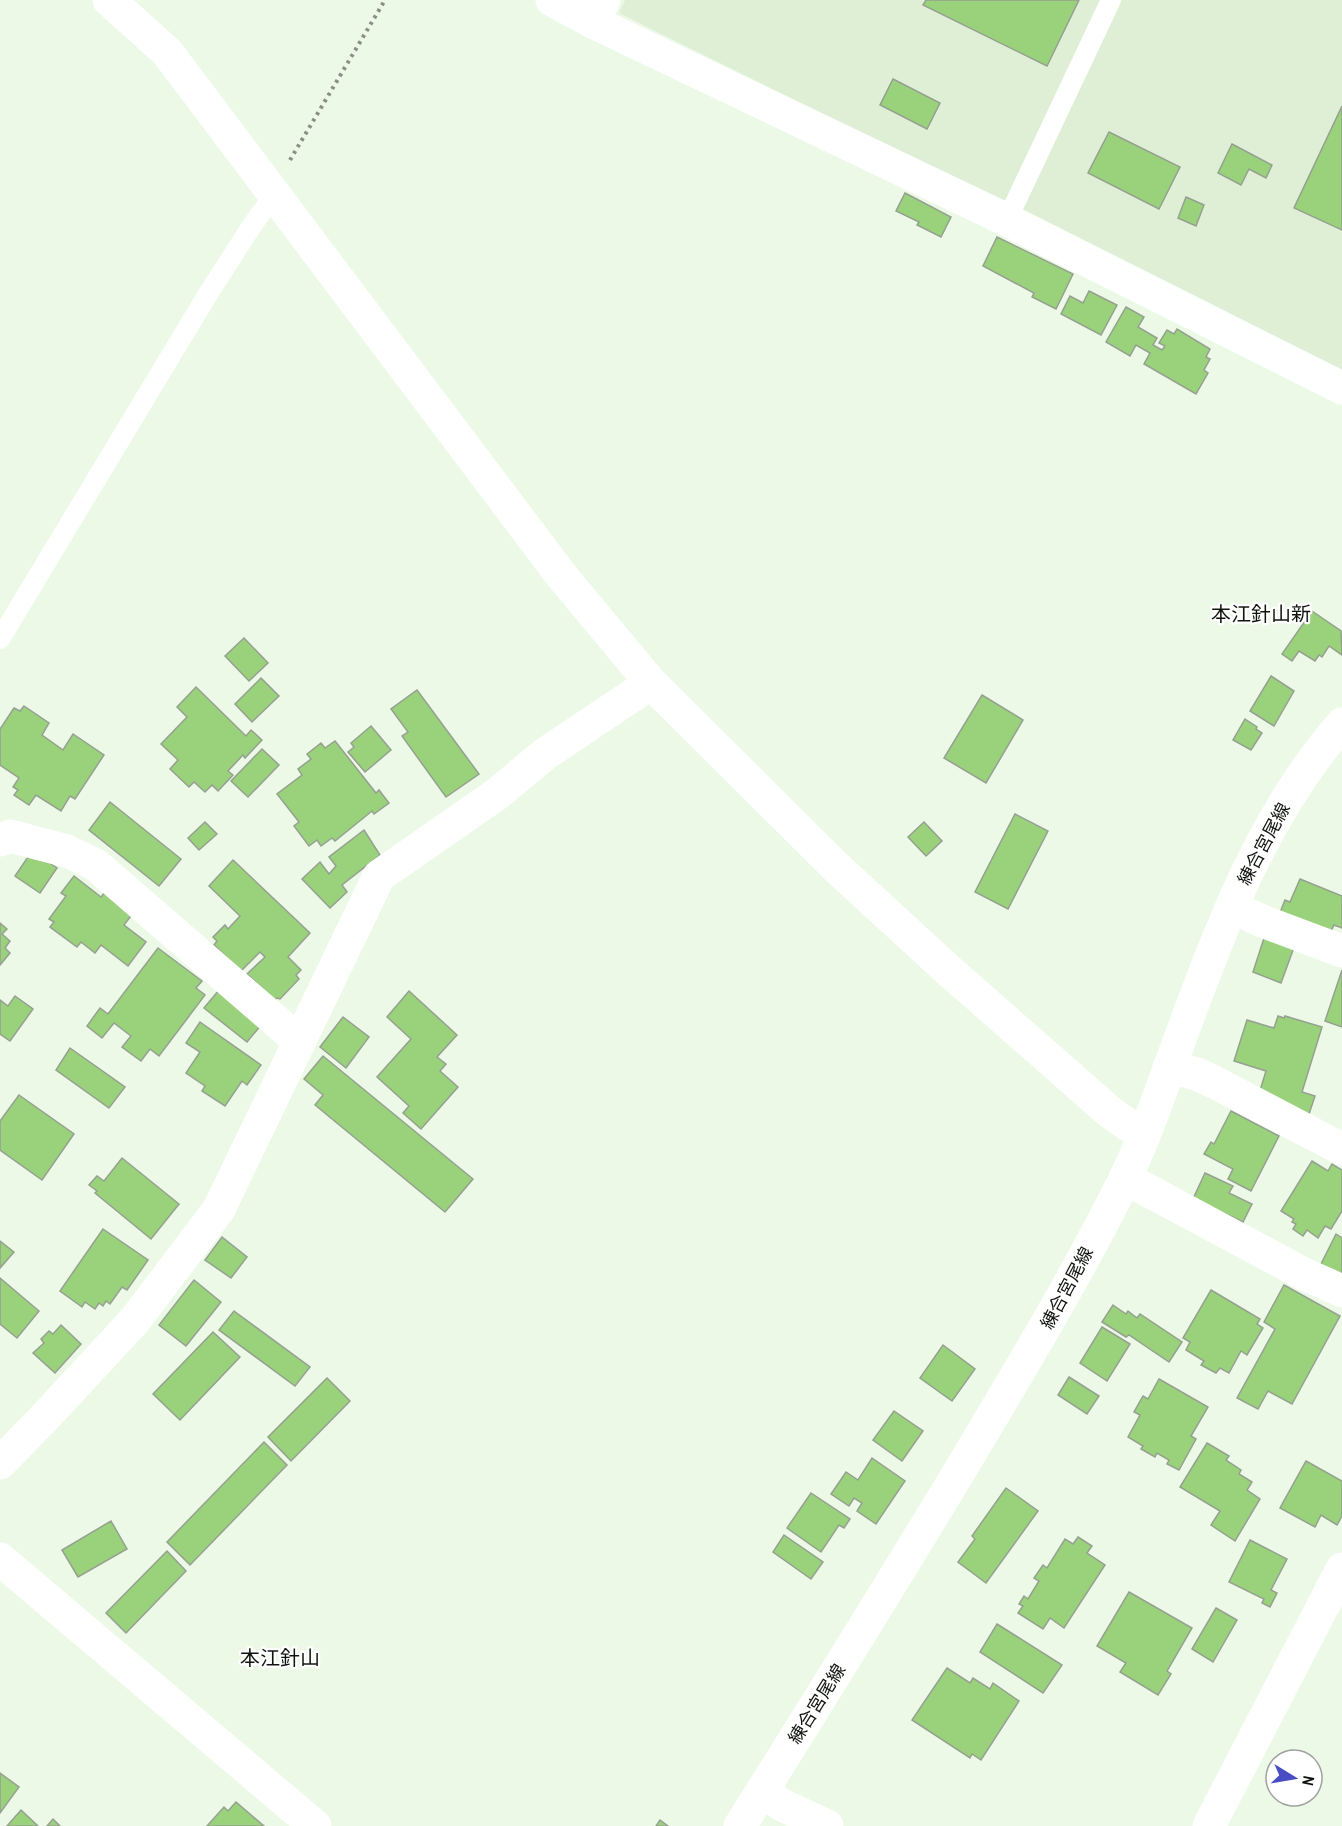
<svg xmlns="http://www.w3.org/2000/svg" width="1342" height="1826" font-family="'Archivo Narrow','Noto Sans JP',sans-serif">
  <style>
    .built { fill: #deefd6 }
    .building { fill: #9ad27c; stroke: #95a090; stroke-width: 1.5 }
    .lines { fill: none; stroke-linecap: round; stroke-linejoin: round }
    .path { stroke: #889084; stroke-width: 4; stroke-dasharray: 3 4.5; stroke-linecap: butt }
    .lane { stroke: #fff; stroke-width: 20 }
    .street { stroke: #fff; stroke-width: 33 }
    .secondary { stroke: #fff; stroke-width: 33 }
    .labels { text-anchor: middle; stroke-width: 4.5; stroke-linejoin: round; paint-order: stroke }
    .street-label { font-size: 18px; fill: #0f130d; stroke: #fff }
    .neighbourhood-label { font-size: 20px; fill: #0f130d; stroke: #fff }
  </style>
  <rect width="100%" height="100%" fill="#edf9e7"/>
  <!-- built -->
  <path class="built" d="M625 0H1342V371L619 13Z"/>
  <!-- building -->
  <g class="building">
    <path d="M926 0H1079L1047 66 923 5Z"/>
    <path d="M893 79 940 103 927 129 880 105Z"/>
    <path d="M1342 106V230L1294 208Z"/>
    <path d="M1109 132 1180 167 1159 209 1088 173Z"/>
    <path d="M1232 144 1272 165 1266 178 1249 169 1241 185 1218 173Z"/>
    <path d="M905 193 951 217 941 237 917 225 919 222 896 211Z"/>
    <path d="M1186 197 1204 205 1196 226 1178 218Z"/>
    <path d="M997 237 1073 274 1056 309 1032 297 1034 293 983 266Z"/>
    <path d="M1089 291 1117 305 1101 335 1061 314 1070 296 1083 303Z"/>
    <path d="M1126 307 1144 317 1138 327 1157 338 1153 345 1162 350 1165 346 1159 343 1167 330 1174 334 1177 329 1210 349 1206 357 1210 359 1204 370 1208 373 1196 394 1144 364 1150 353 1136 345 1130 356 1106 342Z"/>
    <path d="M1312 611 1341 631 1342 655 1329 646 1322 657 1319 655 1315 661 1299 651 1292 661 1282 654Z"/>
    <path d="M244 638 268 663 249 681 225 656Z"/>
    <path d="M1271 676 1294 691 1274 726 1250 711Z"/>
    <path d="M261 678 279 696 252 722 235 704Z"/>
    <path d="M196 687 246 736 251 730 262 740 245 758 243 755 228 771 233 775 218 791 212 785 205 792 194 782 189 787 170 769 178 760 161 744 187 717 177 707Z"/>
    <path d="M417 690 479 774 446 797 402 736 408 732 391 709Z"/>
    <path d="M982 695 1023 720 986 783 944 758Z"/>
    <path d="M24 706 49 723 42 735 63 750 73 734 104 755 75 799 70 796 61 811 36 795 29 805 14 795 18 790 13 787 19 778 0 765V729L14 708 20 711Z"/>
    <path d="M1245 719 1257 727 1256 729 1262 733 1251 750 1233 740Z"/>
    <path d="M371 726 391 750 365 772 348 752 354 747 351 743Z"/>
    <path d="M335 741 376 793 379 790 389 803 374 814 372 811 335 841 332 838 321 846 317 840 309 846 294 826 299 822 277 794 302 775 298 769 311 759 307 754 321 743 325 748Z"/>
    <path d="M262 749 279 765 248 797 231 781Z"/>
    <path d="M110 802 181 859 159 886 89 830Z"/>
    <path d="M1015 814 1048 831 1008 909 975 892Z"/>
    <path d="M205 822 217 834 199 850 188 838Z"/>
    <path d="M924 822 942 841 926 856 908 837Z"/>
    <path d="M364 830 380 855 342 885 347 892 330 908 302 879 320 862 329 874 336 866 329 857Z"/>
    <path d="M32 851 57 868 40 893 15 876Z"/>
    <path d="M233 860 310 933 288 957 301 970 296 975 299 979 280 999 277 998 275 1000 247 974 265 957 260 952 241 971 214 945 217 941 213 937 225 925 228 929 240 916 209 886Z"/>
    <path d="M74 876 101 897 106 891 134 912 124 925 146 942 128 966 101 945 95 953 81 942 77 947 50 927 54 922 49 919 66 896 61 893Z"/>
    <path d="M1300 879 1342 896V928L1334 925 1329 935 1279 915 1285 900 1290 902Z"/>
    <path d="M0 923 7 929 2 934 10 941 5 948 10 953 0 965Z"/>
    <path d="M1266 932 1296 942 1281 983 1253 972Z"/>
    <path d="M158 948 202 981 196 988 205 995 159 1056 150 1049 141 1061 122 1047 131 1036 114 1023 102 1038 87 1026 100 1008 108 1014Z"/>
    <path d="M1342 970V1027L1325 1021Z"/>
    <path d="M219 990 262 1024 247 1042 204 1008Z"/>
    <path d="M409 991 457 1035 437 1057 446 1064 440 1071 458 1087 421 1129 403 1113 409 1106 377 1077 411 1039 387 1017Z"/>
    <path d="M15 996 33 1009 10 1041 0 1034V1000L8 1006Z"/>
    <path d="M1278 1016 1284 1018 1285 1016 1322 1027 1302 1092 1315 1096 1307 1120 1258 1097 1266 1071 1234 1061 1247 1020 1274 1028Z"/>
    <path d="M343 1017 369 1037 346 1068 320 1047Z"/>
    <path d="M200 1022 261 1065 247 1085 242 1081 225 1106 202 1091 205 1086 186 1073 200 1052 186 1043Z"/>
    <path d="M70 1048 125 1087 109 1108 56 1070Z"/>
    <path d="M323 1056 473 1179 445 1212 315 1105 323 1095 304 1079Z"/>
    <path d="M19 1095 74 1134 42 1180 0 1150V1121Z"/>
    <path d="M1231 1111 1279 1136 1251 1191 1228 1179 1233 1169 1204 1154 1211 1142 1214 1144Z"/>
    <path d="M122 1158 179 1204 151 1239 95 1193 97 1191 89 1185 97 1176 104 1181Z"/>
    <path d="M1312 1161 1328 1171 1332 1164 1342 1170V1211L1331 1229 1325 1226 1318 1238 1307 1230 1303 1236 1293 1229 1296 1224 1292 1222 1294 1219 1281 1211Z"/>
    <path d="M1205 1173 1233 1186 1229 1193 1252 1204 1243 1222 1193 1199Z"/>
    <path d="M103 1229 148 1260 127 1290 122 1287 110 1304 106 1301 103 1306 99 1303 95 1309 85 1302 82 1307 60 1291Z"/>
    <path d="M1336 1234 1342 1238V1276L1321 1264Z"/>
    <path d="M222 1237 247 1257 231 1278 205 1260Z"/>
    <path d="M0 1241 14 1252 0 1268Z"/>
    <path d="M0 1278 39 1311 17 1338 0 1324Z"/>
    <path d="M194 1280 221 1302 186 1346 159 1325Z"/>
    <path d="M1284 1285 1340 1316 1292 1404 1268 1391 1258 1409 1237 1398 1275 1329 1264 1322Z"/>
    <path d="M1211 1290 1260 1319 1257 1324 1263 1328 1247 1355 1241 1351 1229 1373 1220 1368 1216 1373 1201 1365 1204 1361 1186 1350 1190 1342 1183 1338Z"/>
    <path d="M1113 1305 1126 1314 1128 1311 1137 1318 1140 1314 1182 1342 1169 1362 1129 1335 1126 1337 1102 1322Z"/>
    <path d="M234 1311 310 1367 295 1386 219 1330Z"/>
    <path d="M61 1325 81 1344 55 1373 33 1353 44 1343 41 1339 49 1331 53 1334Z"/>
    <path d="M1102 1327 1130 1344 1107 1381 1080 1363Z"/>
    <path d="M213 1332 240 1357 180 1420 153 1394Z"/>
    <path d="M943 1345 975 1369 952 1401 920 1378Z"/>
    <path d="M1069 1377 1099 1396 1087 1414 1058 1395Z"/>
    <path d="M327 1378 350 1401 291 1461 268 1437Z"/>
    <path d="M1159 1379 1208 1407 1191 1436 1196 1439 1179 1470 1167 1464 1169 1460 1157 1453 1155 1457 1141 1449 1143 1446 1128 1437 1140 1415 1134 1412 1143 1396 1148 1399Z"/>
    <path d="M894 1411 923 1431 902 1461 873 1440Z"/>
    <path d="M264 1442 287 1465 190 1565 167 1542Z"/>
    <path d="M1207 1443 1229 1456 1226 1460 1241 1470 1239 1474 1252 1482 1247 1490 1260 1499 1235 1541 1211 1525 1220 1511 1180 1487Z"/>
    <path d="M872 1458 905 1481 876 1524 857 1511 862 1503 854 1498 849 1506 831 1494 846 1472 858 1480Z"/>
    <path d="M1306 1461 1342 1481V1516L1337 1525 1321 1515 1315 1527 1280 1508Z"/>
    <path d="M1006 1488 1038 1511 986 1583 958 1562 975 1539 972 1536Z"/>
    <path d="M811 1493 850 1519 844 1528 839 1525 821 1552 787 1528Z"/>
    <path d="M111 1521 127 1549 78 1577 62 1550Z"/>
    <path d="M784 1535 823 1562 811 1579 773 1552Z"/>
    <path d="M1078 1537 1092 1546 1087 1553 1105 1565 1064 1628 1050 1618 1043 1629 1018 1613 1023 1606 1019 1604 1024 1596 1028 1599 1039 1581 1034 1578 1043 1565 1047 1568 1065 1539 1073 1544Z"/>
    <path d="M1250 1540 1287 1559 1271 1590 1277 1593 1270 1607 1262 1603 1264 1599 1229 1582Z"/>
    <path d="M167 1551 186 1571 126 1633 106 1613Z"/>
    <path d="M1129 1592 1192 1628 1167 1671 1171 1674 1158 1695 1120 1672 1126 1663 1097 1646Z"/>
    <path d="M1216 1608 1237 1620 1213 1662 1192 1649Z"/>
    <path d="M997 1624 1062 1665 1043 1693 980 1652Z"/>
    <path d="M947 1668 970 1683 973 1678 990 1689 993 1683 1019 1701 981 1760 972 1754 970 1758 912 1720Z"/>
    <path d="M0 1773 19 1787 0 1813Z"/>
    <path d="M236 1802 264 1826H207L224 1807 228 1811Z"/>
    <path d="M21 1810 38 1826H7Z"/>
    <path d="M53 1819 60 1826H47Z"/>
    <path d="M660 1820 668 1826H656Z"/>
  </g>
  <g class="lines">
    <!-- path -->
    <path class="path" d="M290 160 385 0"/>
    <!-- lane -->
    <g class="lane">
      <path d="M1007 220 1111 0"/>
      <path d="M0 639 208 294 253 224 275 194"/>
    </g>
    <!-- street -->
    <g class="street">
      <path d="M109 0 167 52 561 575 651 683 836 867 947 969 1111 1113 1144 1136"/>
      <path d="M552 0 593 22 604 0"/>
      <path d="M593 22 1007 220 1342 388"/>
      <path d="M0 840 10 836 67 851 96 865 299 1041"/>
      <path d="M1232 907 1262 921 1342 951"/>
      <path d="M1169 1067 1197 1074 1214 1082 1342 1149"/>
      <path d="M1125 1178 1302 1273 1342 1291"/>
      <path d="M0 1463 45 1417 135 1320 219 1209 379 876 497 794 545 754 651 683"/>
      <path d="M0 1559 315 1826"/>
      <path d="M762 1791 782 1805 827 1826"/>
      <path d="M1209 1826 1342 1569"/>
    </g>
    <!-- secondary -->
    <path class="secondary" d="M740 1826C811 1714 881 1600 950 1487 1011 1385 1072 1285 1125 1179 1144 1139 1159 1097 1174 1055 1217 939 1259 819 1342 724"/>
  </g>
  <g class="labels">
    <!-- street labels -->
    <g class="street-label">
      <text transform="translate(1264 844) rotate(-62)" y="6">練合宮尾線</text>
      <text transform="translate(1067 1288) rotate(-62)" y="6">練合宮尾線</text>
      <text transform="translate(817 1704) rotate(-58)" y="6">練合宮尾線</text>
    </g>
    <!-- neighbourhood labels -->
    <g class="neighbourhood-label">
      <text x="1261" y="621">本江針山新</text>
      <text x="280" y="1665">本江針山</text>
    </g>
  </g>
  <!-- north arrow -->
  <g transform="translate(1294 1778) rotate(101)"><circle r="28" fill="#ffffff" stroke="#9fa19e" stroke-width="1.5"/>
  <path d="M0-4.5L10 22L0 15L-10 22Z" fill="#484dc3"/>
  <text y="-9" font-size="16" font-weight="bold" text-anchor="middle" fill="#0f130d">N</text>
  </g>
</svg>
